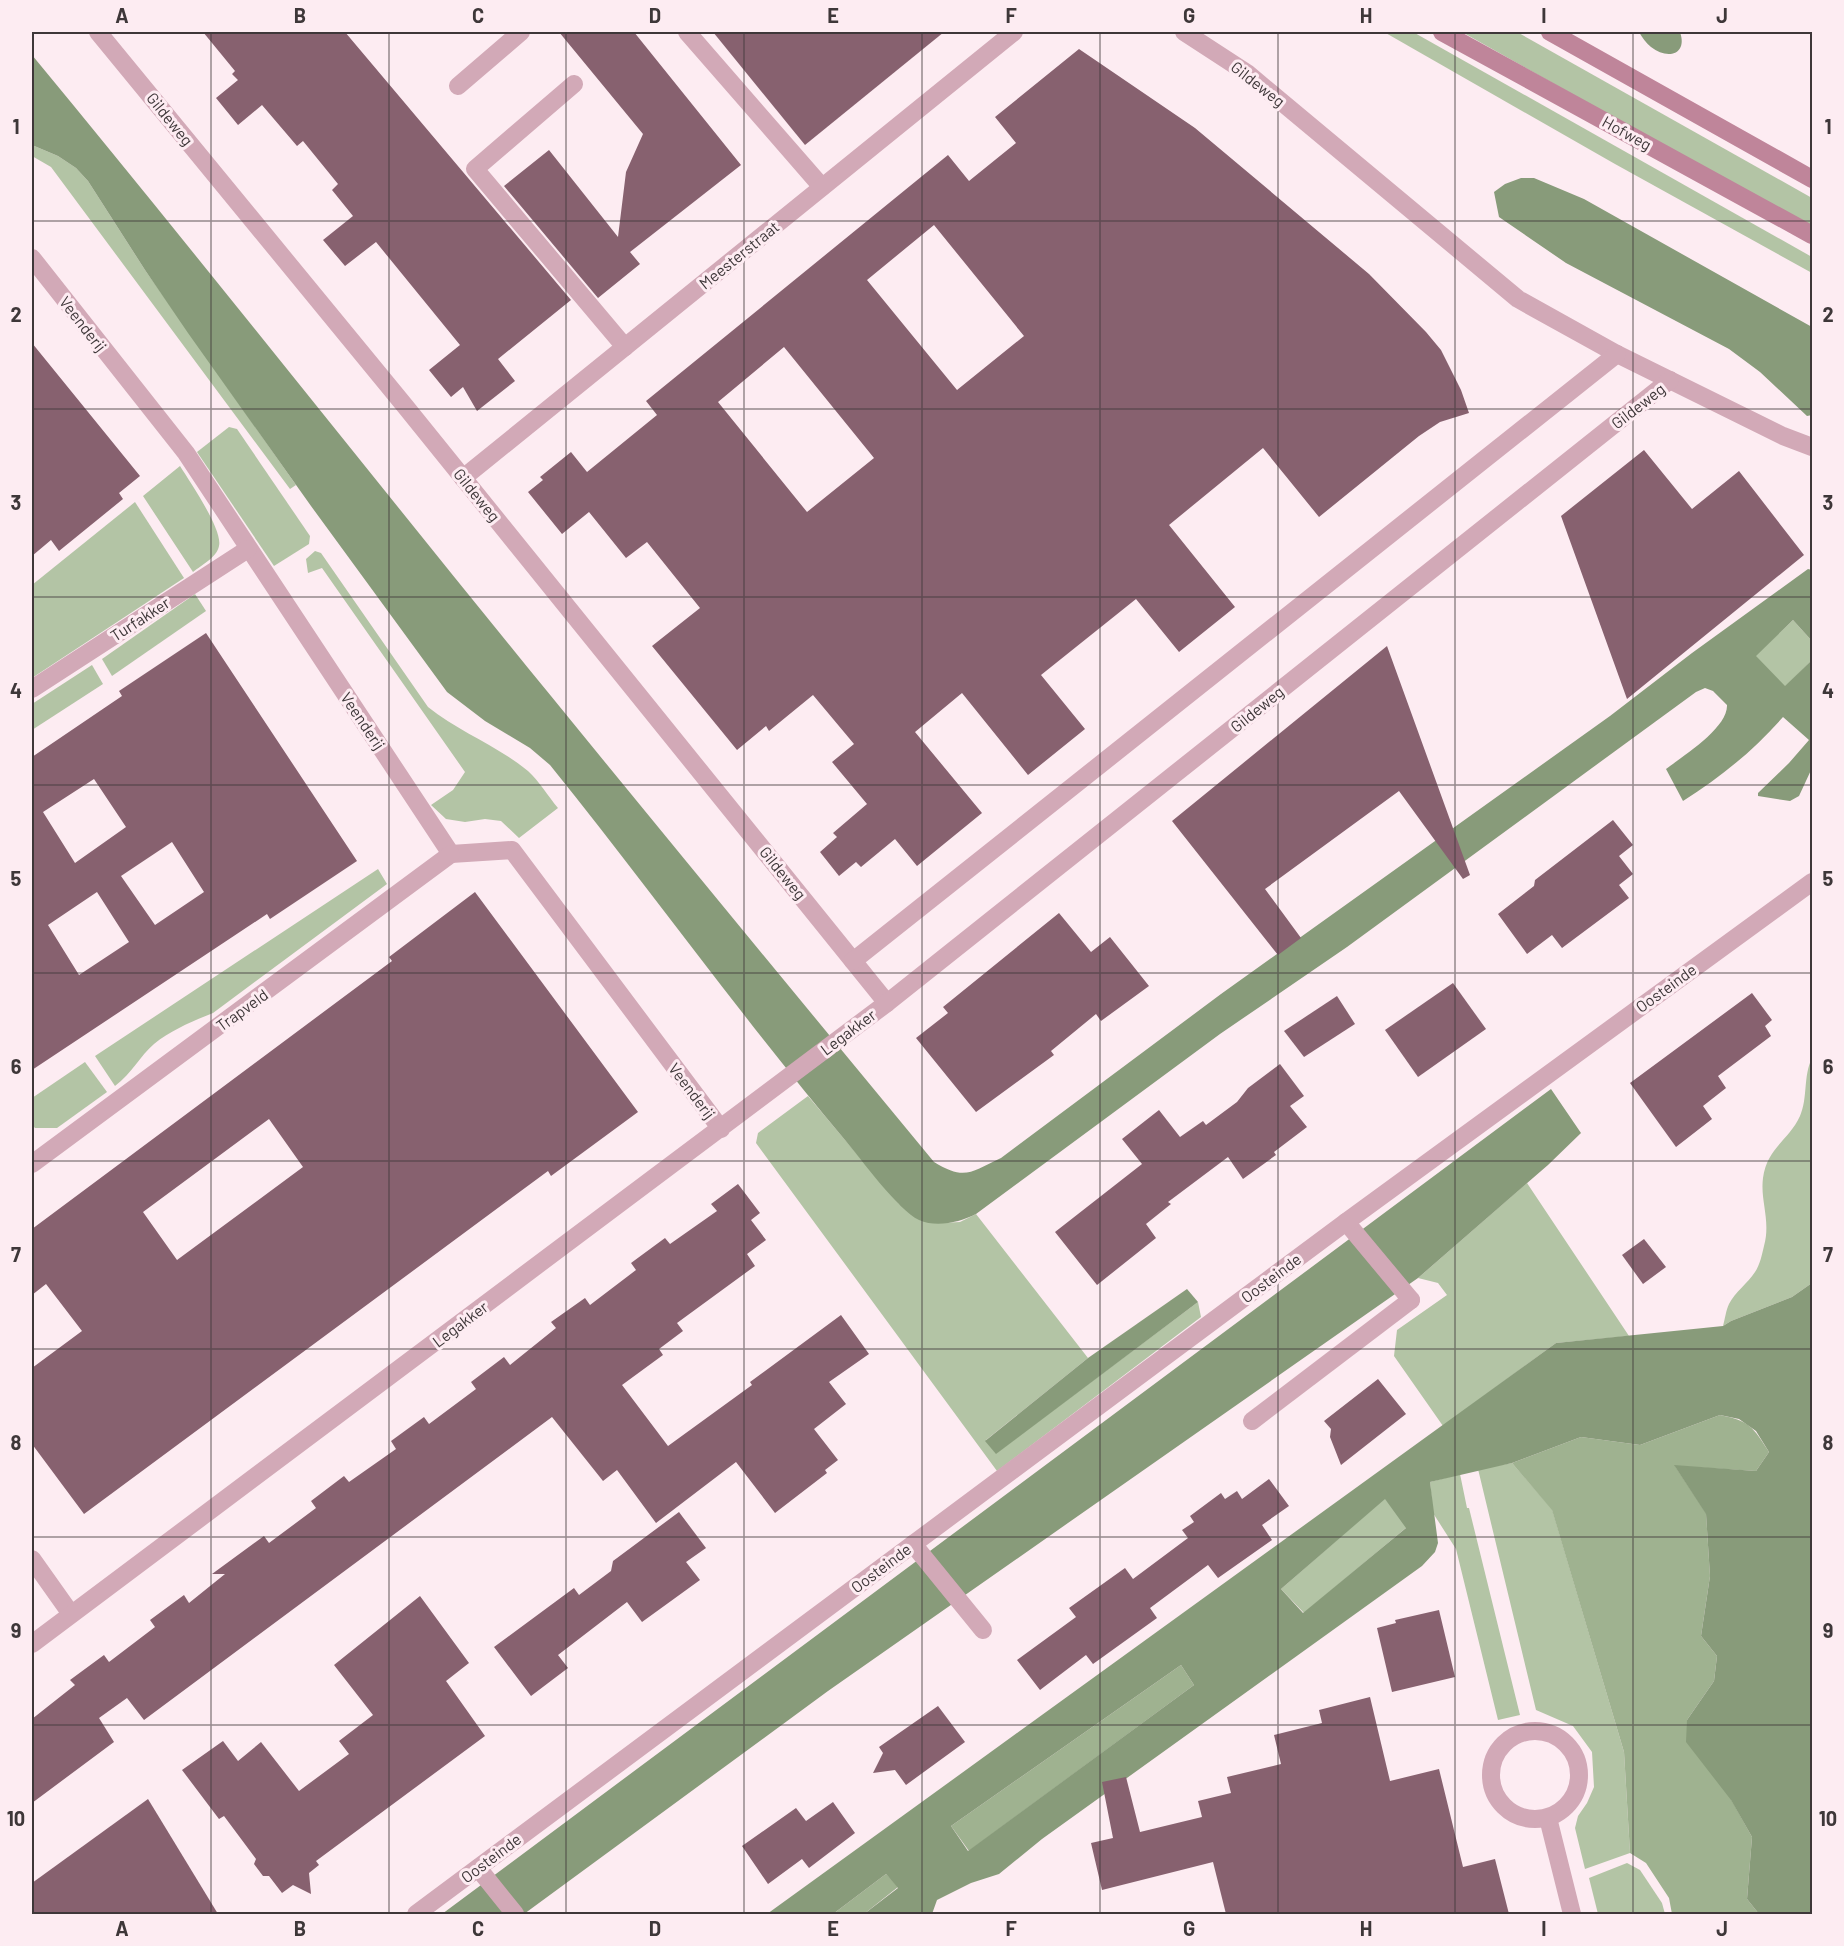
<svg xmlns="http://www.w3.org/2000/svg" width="1844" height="1946" font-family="Barlow,sans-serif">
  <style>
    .green { fill: #b3c4a5 }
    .forest { fill: #9fb290 }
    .water { fill: #889b7a; fill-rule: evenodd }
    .building { fill: #87616f; fill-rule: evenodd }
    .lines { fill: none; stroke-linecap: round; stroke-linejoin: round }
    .lane { stroke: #d2a9b7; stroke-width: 18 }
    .street { stroke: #d2a9b7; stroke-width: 18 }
    .secondary { stroke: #bf859a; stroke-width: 18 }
    .grid { fill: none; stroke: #3e3739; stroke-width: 1.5; stroke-opacity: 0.55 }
    .labels { text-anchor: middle; stroke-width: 6; stroke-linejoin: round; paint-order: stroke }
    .street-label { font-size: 16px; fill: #3e3739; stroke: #fdecf2 }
    .neatline { fill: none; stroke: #3e3739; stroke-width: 2 }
    .grid-label { font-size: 20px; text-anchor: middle; font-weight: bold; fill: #3e3739 }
  </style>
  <rect width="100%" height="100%" fill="#fdecf2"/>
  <!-- green -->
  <g class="green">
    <path d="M1384 32H1413L1812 257V273L1615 164Z"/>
    <path d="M1462 32H1517L1812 198V229Z"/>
    <path d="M32 145 58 156 76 168 88 181 145 270 296 485 290 489 51 167 32 156Z"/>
    <path d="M229 427 237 429 310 536 309 544 274 566 197 452Z"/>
    <path d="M180 466C190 482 223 530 219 546 217 557 202 565 193 572L143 496Z"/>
    <path d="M135 502 184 578 32 678V585Z"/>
    <path d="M315 551 321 553 428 707C459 732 498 746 528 771 539 781 548 796 558 808L519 838 501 821 485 819 465 822 446 819 431 805 453 790 465 772 322 568 308 573 306 559Z"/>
    <path d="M195 594 206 611 112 676 102 659Z"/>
    <path d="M1793 620 1812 641V660L1785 687 1755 656Z"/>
    <path d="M92 665 103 684 32 730V704Z"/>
    <path d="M378 869 387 884 213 1013C193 1021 171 1030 154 1044 140 1056 132 1073 115 1086L95 1056Z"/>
    <path d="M1812 1058V1283L1792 1297 1731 1321 1723 1326C1725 1319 1726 1310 1729 1304 1735 1292 1748 1283 1755 1272 1760 1265 1762 1254 1764 1246 1771 1220 1760 1201 1763 1178 1767 1148 1789 1140 1800 1116 1808 1098 1803 1076 1812 1058Z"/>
    <path d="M85 1062 107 1092 57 1128H35L32 1125V1098Z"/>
    <path d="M808 1096 899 1204 941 1223 960 1222 976 1214 1088 1358 986 1440 996 1453 1198 1302 1201 1317 997 1471 756 1143 758 1133Z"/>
    <path d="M1527 1183 1629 1336 1556 1343 1443 1426 1394 1356 1397 1330 1447 1295 1438 1283 1418 1278Z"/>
    <path d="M1512 1463 1552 1509 1624 1752 1630 1853 1585 1869 1575 1828 1578 1816 1587 1803 1594 1787 1592 1752 1573 1726 1536 1710 1478 1469Z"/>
    <path d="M1460 1474 1467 1508H1469L1520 1715 1498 1720 1456 1549 1433 1513 1430 1482Z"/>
    <path d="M1385 1498 1407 1527 1304 1613 1281 1589Z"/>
    <path d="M1627 1863 1640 1870 1662 1903 1665 1914H1598L1589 1878Z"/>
  </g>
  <!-- forest -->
  <g class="forest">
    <path d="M1720 1415C1750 1421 1753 1427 1769 1452L1756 1471 1675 1466 1706 1513 1710 1576 1701 1636 1717 1656 1714 1681 1687 1720 1752 1837 1747 1899 1759 1914H1672L1669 1898 1646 1863 1630 1853 1624 1752 1552 1510 1512 1463 1581 1437 1640 1445Z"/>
    <path d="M1181 1665 1194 1685 969 1851 951 1826Z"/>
    <path d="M886 1874 898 1887 864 1914H833Z"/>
  </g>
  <!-- water -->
  <g class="water">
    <path d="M1639 32H1680C1688 55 1667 60 1651 47 1646 43 1642 37 1639 32Z"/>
    <path d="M32 55C207 267 377 483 551 696 678 852 806 1007 934 1162 965 1181 971 1172 1001 1158L1221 994 1610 716 1692 653 1808 569 1812 570V641L1793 620 1756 656 1785 686 1812 660V768L1799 796 1790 801 1758 796V793L1789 763 1809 740 1783 717C1754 750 1721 777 1683 801L1666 769C1683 756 1728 728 1727 705L1713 691 1705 688 1696 692 1347 947 1220 1034 976 1214C960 1222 937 1228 919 1220 898 1210 861 1159 845 1140 743 1019 650 889 550 765L530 748 485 721 447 692 311 506 188 333 145 270 88 181 76 168 58 156 32 145Z"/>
    <path d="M1521 178H1534L1584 199 1812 327V415L1807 416 1760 372 1729 349 1566 263 1499 217 1494 192 1505 184Z"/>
    <path d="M1551 1089 1581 1133 1548 1165 1418 1278 828 1691 524 1914H442Z"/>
    <path d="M1812 1283V1914H1759L1747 1899 1752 1837 1731 1800 1686 1742 1687 1720 1714 1681 1717 1656 1701 1636 1710 1576 1706 1514 1674 1465 1756 1471 1769 1452 1756 1431 1739 1419 1720 1415 1640 1445 1581 1437 1512 1463 1430 1482 1438 1543 1435 1552 1422 1566 1042 1839 999 1874 971 1883 937 1900 932 1914H864L898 1888 886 1874 833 1914H767L1556 1343 1723 1326 1731 1321 1792 1297ZM1385 1499 1406 1528 1303 1613 1281 1589ZM1181 1665 1194 1685 968 1851 951 1826Z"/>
    <path d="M1187 1289 1198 1302 996 1454 985 1441 1088 1358Z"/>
  </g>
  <!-- building -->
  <g class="building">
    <path d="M203 32H345L571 300 498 359 515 381 477 411 463 387 451 397 429 370 460 345 376 242 345 266 323 240 353 216 332 190 338 184 303 141 297 146 262 105 238 125 216 98 238 80 232 74 235 71Z"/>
    <path d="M559 32H634L741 165 630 252 640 264 598 298 504 186 549 150 618 237 626 172 643 134Z"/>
    <path d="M713 32H944L805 145Z"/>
    <path d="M1079 49 1195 128 1369 274 1426 332 1441 350 1461 390 1469 413 1440 422 1419 436 1319 517 1263 448 1169 525 1235 607 1179 652 1136 599 1041 675 1085 729 1028 775 962 693 915 732 982 813 917 866 895 839 861 867 856 862 839 876 820 852 837 837 833 833 867 804 832 762 854 744 813 695 769 731 766 726 737 750 652 646 700 608 647 542 626 558 589 512 562 534 528 492 543 480 540 477 571 452 587 472 657 415 646 401 948 155 969 181 1016 143 995 117ZM934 225 1024 336 957 390 867 280ZM784 347 874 458 807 512 718 402Z"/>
    <path d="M32 343 140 476 119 493 123 499 59 551 51 540 32 556Z"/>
    <path d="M1644 450 1692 509 1739 471 1804 555 1627 699 1561 516Z"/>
    <path d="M206 633 357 861 270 919 267 914 32 1070V757L122 696 119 691ZM94 779 126 827 75 863 43 812ZM172 842 204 892 155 925 121 876ZM97 892 129 942 79 975 48 925Z"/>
    <path d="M1387 646 1470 875 1463 879 1399 791 1265 889 1301 938 1278 955 1172 821Z"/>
    <path d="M1613 820 1633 845 1619 856 1633 874 1619 885 1629 898 1562 948 1552 935 1527 954 1498 914 1534 886 1535 880Z"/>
    <path d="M475 892 638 1112 551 1176 548 1171 84 1514 32 1444V1368L82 1331 46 1284 32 1295V1229L392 961 389 957ZM269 1119 303 1167 177 1260 143 1212Z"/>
    <path d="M1059 913 1091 952 1110 937 1149 986 1101 1021 1096 1014 1051 1051 1054 1055 976 1112 916 1038 948 1013 943 1007Z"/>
    <path d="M1453 983 1486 1029 1418 1077 1385 1030Z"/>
    <path d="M1752 993 1772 1020 1765 1026 1771 1036 1718 1076 1726 1088 1703 1106 1712 1119 1676 1147 1630 1083Z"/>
    <path d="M1337 996 1355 1024 1304 1057 1284 1031Z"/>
    <path d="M1280 1064 1304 1096 1290 1106 1307 1127 1274 1152 1276 1155 1243 1179 1228 1157 1168 1202 1171 1204 1146 1224 1156 1238 1097 1285 1055 1232 1142 1164 1122 1139 1159 1110 1180 1137 1203 1121 1206 1125 1237 1102 1248 1088Z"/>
    <path d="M738 1184 760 1213 751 1220 766 1240 747 1254 755 1266 677 1323 683 1331 659 1349 663 1355 622 1385 668 1446 752 1385 750 1382 841 1315 869 1354 829 1382 846 1404 814 1429 838 1460 825 1470 827 1473 775 1513 736 1462 656 1523 617 1470 603 1481 552 1417 144 1720 127 1698 99 1718 114 1742 32 1803V1719L75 1685 70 1680 104 1655 109 1662 155 1627 150 1620 184 1595 189 1603 225 1574H212L264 1536 269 1543 316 1508 311 1501 344 1476 349 1482 396 1449 391 1441 424 1417 429 1424 476 1389 471 1382 504 1357 510 1365 556 1328 551 1322 585 1298 590 1305 636 1270 631 1263 665 1238 670 1244 717 1211 711 1204Z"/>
    <path d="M1644 1239 1666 1267 1643 1284 1622 1255Z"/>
    <path d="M1378 1379 1406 1414 1341 1465 1330 1437 1331 1429 1324 1421Z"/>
    <path d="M1269 1479 1289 1506 1262 1525 1272 1540 1218 1578 1208 1565 1150 1608 1157 1618 1093 1664 1086 1655 1040 1690 1017 1660 1076 1617 1069 1608 1125 1568 1133 1579 1188 1538 1182 1530 1194 1522 1190 1516 1221 1493 1225 1499 1237 1491 1242 1499Z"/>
    <path d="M679 1512 706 1548 686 1562 700 1580 642 1622 627 1602 558 1655 568 1668 531 1696 494 1647 574 1588 579 1595 611 1571 613 1561Z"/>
    <path d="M420 1596 469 1663 446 1681 485 1736 316 1861 319 1865 309 1873 311 1894 293 1885 282 1893 269 1876H263L254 1864 256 1859 224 1816 219 1819 182 1770 223 1741 238 1761 261 1742 299 1791 349 1754 339 1741 373 1715 334 1665Z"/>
    <path d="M1439 1610 1455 1677 1392 1692 1377 1628 1396 1623 1395 1620Z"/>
    <path d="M1370 1697 1390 1781 1439 1769 1463 1867 1495 1859 1509 1914H1226L1213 1862 1102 1890 1091 1843 1113 1838 1102 1782 1126 1777 1140 1832 1202 1817 1198 1801 1231 1793 1227 1777 1281 1764 1274 1735 1322 1723 1319 1710Z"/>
    <path d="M938 1706 965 1742 906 1785 895 1770 873 1773 883 1753 879 1747Z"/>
    <path d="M148 1799 218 1914H32V1883Z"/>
    <path d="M833 1802 855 1833 809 1868 802 1859 768 1884 742 1846 796 1808 806 1821Z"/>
  </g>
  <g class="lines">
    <!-- lane -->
    <g class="lane">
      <path d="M687 32 822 187"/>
      <path d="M574 84 475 169 625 347"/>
      <path d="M458 86 521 32"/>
      <path d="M1252 1421 1411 1300"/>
    </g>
    <!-- street -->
    <g class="street">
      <path d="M98 32 405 406 887 1003"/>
      <path d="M1184 32 1247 73 1518 299 1617 354 1783 436 1812 447"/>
      <path d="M32 258 186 453 451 854 512 850 721 1129"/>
      <path d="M463 478 1014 32"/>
      <path d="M32 689 248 549"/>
      <path d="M853 961 1617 354"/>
      <path d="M32 1164 451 854"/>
      <path d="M1346 1222 1411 1300"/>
      <path d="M913 1544 983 1630"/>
      <path d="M32 1559 71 1614"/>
      <path d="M32 1644 887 1003 1670 380"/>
      <circle cx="1535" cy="1775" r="44"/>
      <path d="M1548 1818 1572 1914"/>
      <path d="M478 1868 515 1914"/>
      <path d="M416 1914 1346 1222 1812 882"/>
    </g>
    <!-- secondary -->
    <g class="secondary">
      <path d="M1442 32 1812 235"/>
      <path d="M1550 32 1812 179"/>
    </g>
  </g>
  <!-- grid -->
  <path class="grid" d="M211 32V1914M389 32V1914M566 32V1914M744 32V1914M922 32V1914M1100 32V1914M1278 32V1914M1455 32V1914M1633 32V1914M32 221H1812M32 409H1812M32 597H1812M32 785H1812M32 973H1812M32 1161H1812M32 1349H1812M32 1537H1812M32 1725H1812"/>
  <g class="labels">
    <!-- street labels -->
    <g class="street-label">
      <text transform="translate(1258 84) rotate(38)" y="6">Gildeweg</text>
      <text transform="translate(170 119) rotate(51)" y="6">Gildeweg</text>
      <text transform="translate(1627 133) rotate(29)" y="6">Hofweg</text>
      <text transform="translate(739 255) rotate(-39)" y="6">Meesterstraat</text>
      <text transform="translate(83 324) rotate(52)" y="6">Veenderij</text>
      <text transform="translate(1638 406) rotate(-38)" y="6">Gildeweg</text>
      <text transform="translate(477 495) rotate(51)" y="6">Gildeweg</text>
      <text transform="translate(140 619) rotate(-33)" y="6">Turfakker</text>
      <text transform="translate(1257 709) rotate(-39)" y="6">Gildeweg</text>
      <text transform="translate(363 721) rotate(56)" y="6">Veenderij</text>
      <text transform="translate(783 873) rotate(51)" y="6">Gildeweg</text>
      <text transform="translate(1666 988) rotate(-36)" y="6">Oosteinde</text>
      <text transform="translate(242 1010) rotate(-36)" y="6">Trapveld</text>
      <text transform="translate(848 1032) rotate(-37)" y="6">Legakker</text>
      <text transform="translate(692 1091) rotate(53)" y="6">Veenderij</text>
      <text transform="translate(1271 1278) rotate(-37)" y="6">Oosteinde</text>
      <text transform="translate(460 1324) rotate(-37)" y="6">Legakker</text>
      <text transform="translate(881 1568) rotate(-37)" y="6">Oosteinde</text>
      <text transform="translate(491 1858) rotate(-37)" y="6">Oosteinde</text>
    </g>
  </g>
  <!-- border -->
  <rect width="1844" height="1946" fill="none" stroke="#fdecf2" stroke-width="66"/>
  <rect x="33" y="33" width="1778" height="1880" class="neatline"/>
  <g class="grid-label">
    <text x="122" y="23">A</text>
    <text x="300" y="23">B</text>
    <text x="478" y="23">C</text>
    <text x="655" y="23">D</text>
    <text x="833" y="23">E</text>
    <text x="1011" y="23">F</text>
    <text x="1189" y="23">G</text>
    <text x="1366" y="23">H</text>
    <text x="1544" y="23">I</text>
    <text x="1722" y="23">J</text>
    <text x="16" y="134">1</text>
    <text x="1828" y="134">1</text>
    <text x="16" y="322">2</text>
    <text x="1828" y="322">2</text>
    <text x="16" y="510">3</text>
    <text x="1828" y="510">3</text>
    <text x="16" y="698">4</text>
    <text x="1828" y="698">4</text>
    <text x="16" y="886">5</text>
    <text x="1828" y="886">5</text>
    <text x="16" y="1074">6</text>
    <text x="1828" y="1074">6</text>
    <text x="16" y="1262">7</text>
    <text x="1828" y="1262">7</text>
    <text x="16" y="1450">8</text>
    <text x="1828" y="1450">8</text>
    <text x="16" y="1638">9</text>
    <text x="1828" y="1638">9</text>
    <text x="16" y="1826">10</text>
    <text x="1828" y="1826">10</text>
    <text x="122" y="1936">A</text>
    <text x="300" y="1936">B</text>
    <text x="478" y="1936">C</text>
    <text x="655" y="1936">D</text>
    <text x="833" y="1936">E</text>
    <text x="1011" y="1936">F</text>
    <text x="1189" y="1936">G</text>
    <text x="1366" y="1936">H</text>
    <text x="1544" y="1936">I</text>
    <text x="1722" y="1936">J</text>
  </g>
</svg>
